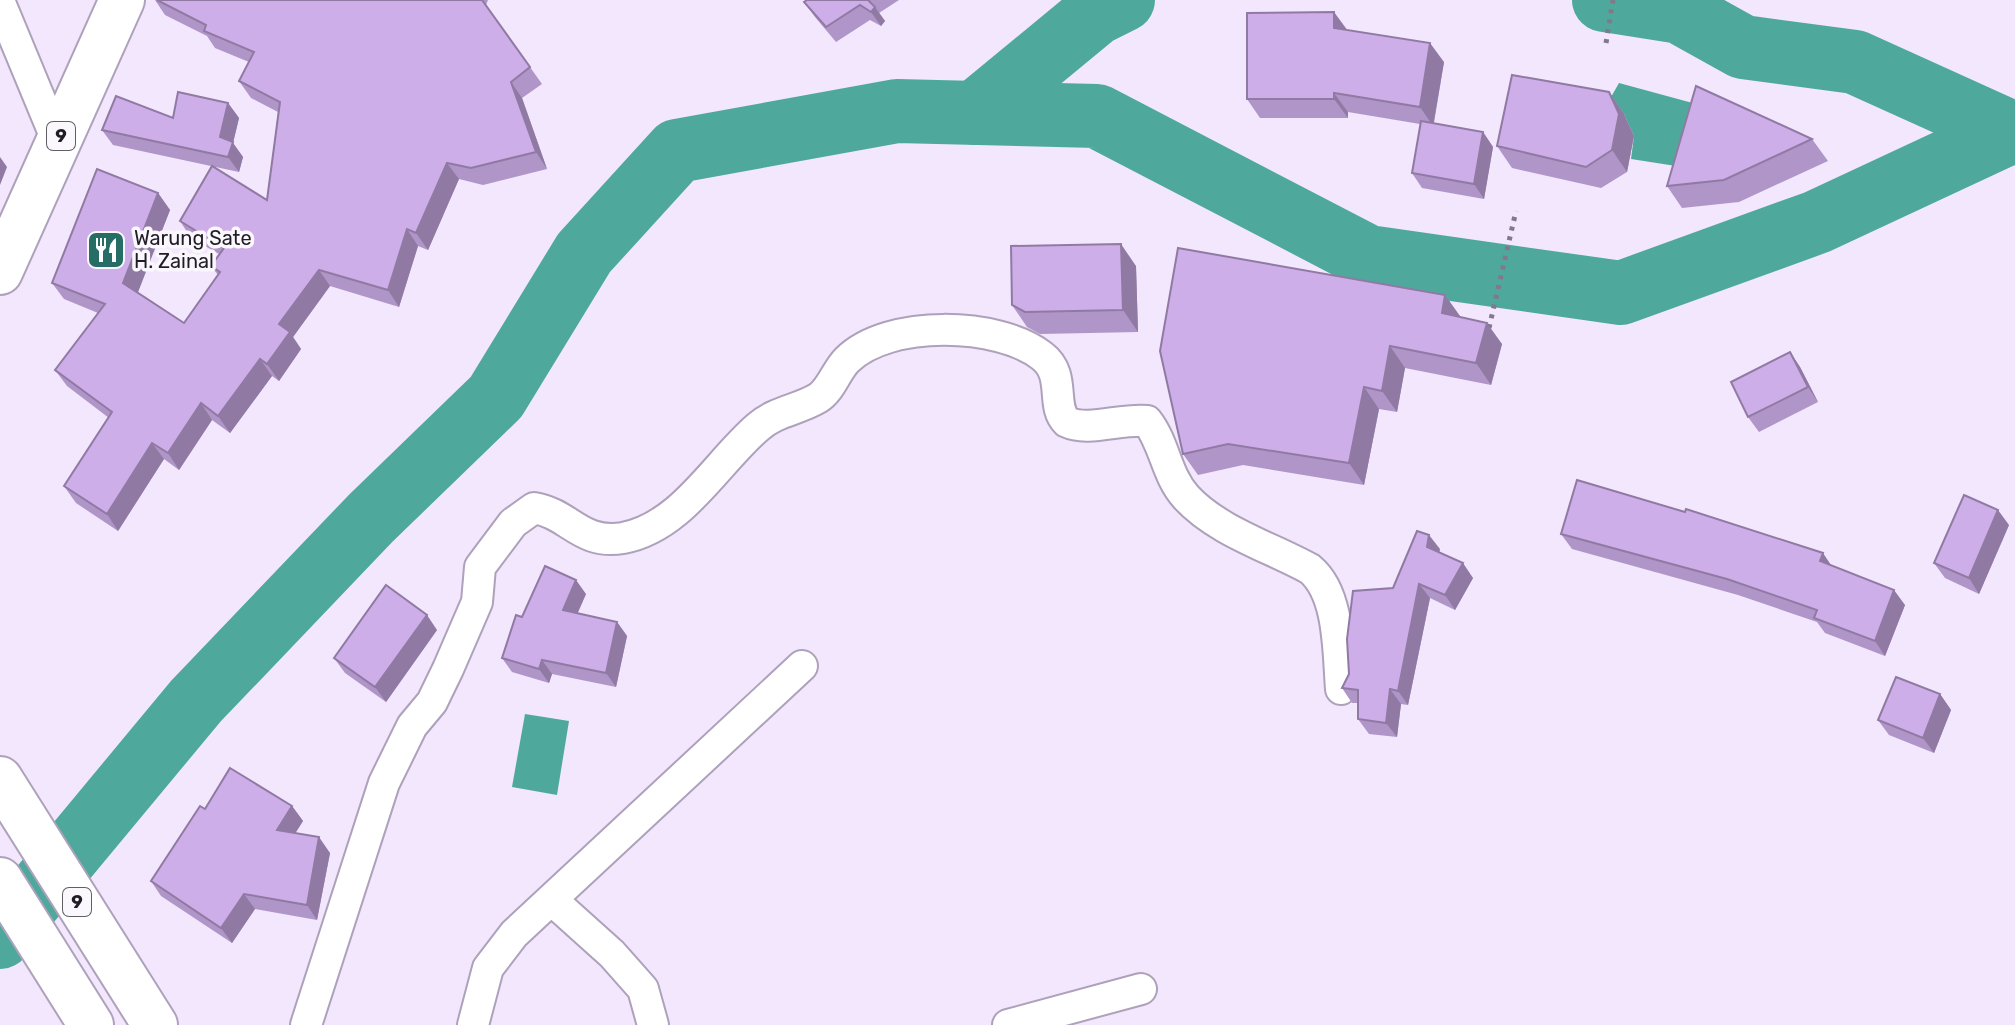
<svg xmlns="http://www.w3.org/2000/svg" width="2015" height="1025" font-family="Rubik,sans-serif">
  <style>
    .water { fill: #4ea99c }
    .lines { fill: none; stroke-linecap: round; stroke-linejoin: round }
    .stream { stroke: #4ea99c; stroke-width: 11 }
    .river { stroke: #4ea99c; stroke-width: 64 }
    .minor-casing { stroke: #aea1bb; stroke-width: 34 }
    .trunk-casing { stroke: #aea1bb; stroke-width: 48 }
    .path { stroke: #817989; stroke-width: 5; stroke-dasharray: 4 6; stroke-linecap: butt }
    .minor { stroke: #fff; stroke-width: 30 }
    .trunk { stroke: #fff; stroke-width: 44 }
    .wall { fill: #b096c8 }
    .shaded-wall { fill: #907aa3 }
    .building { fill: #cdaee9; stroke: #907aa3; stroke-width: 2 }
    .labels { text-anchor: middle; stroke-width: 7; stroke-linejoin: round; paint-order: stroke }
    .shield { fill: #fbf8fd; stroke: #625e66; stroke-width: 2 }
    .shield-label { font-size: 18px; font-weight: bold; fill: #211c26 }
    .poi-label { font-size: 20px; fill: #211c26; stroke: #fbf8fd; text-anchor: start }
  </style>
  <rect width="100%" height="100%" fill="#f2e7fd"/>
  <!-- water -->
  <g class="water">
    <path d="M1619 83 1711 108 1676 166 1631 159 1634 136 1624 114 1603 111Z"/>
    <path d="M525 714 569 721 557 795 512 787Z"/>
  </g>
  <g class="lines">
    <!-- stream -->
    <path class="stream" d="M2010 132 2015 128"/>
    <!-- river -->
    <g class="river">
      <path d="M1604 0 1680 12 1743 47 1855 62 2010 132"/>
      <path d="M975 113 1095 14 1123 0"/>
      <path d="M0 937 196 701 371 518 496 397 584 253 677 151 897 111 1097 116 1368 257 1621 293 1817 222 2010 132"/>
    </g>
    <defs>
      <g id="minor">
        <path d="M0 3 58 143"/>
        <path d="M553 901 612 954 643 989 653 1025"/>
        <path d="M306 1025 384 783 412 726 432 702 448 669 477 602 480 567 513 523 534 508C570 514 580 545 623 538 682 527 716 463 758 427 776 411 798 410 818 398 831 390 836 371 847 360 888 319 999 322 1042 356 1067 375 1050 406 1067 422 1088 432 1122 418 1147 421 1165 444 1166 475 1186 497 1217 531 1270 547 1310 569 1340 594 1338 652 1341 689"/>
        <path d="M473 1025 488 968 514 934 802 666"/>
        <path d="M1008 1025 1141 989"/>
      </g>
      <g id="trunk">
        <path d="M0 272 122 0"/>
        <path d="M0 779 155 1025"/>
        <path d="M0 880 91 1025"/>
      </g>
    </defs>
    <!-- minor casing -->
    <use href="#minor" class="minor-casing"/>
    <!-- trunk casing -->
    <use href="#trunk" class="trunk-casing"/>
    <!-- path -->
    <g class="path">
      <path d="M1606 43 1613 0"/>
      <path d="M1489 328 1516 211"/>
    </g>
    <!-- minor -->
    <use href="#minor" class="minor"/>
    <!-- trunk -->
    <use href="#trunk" class="trunk"/>
  </g>
  <!-- wall -->
  <g class="wall">
    <path d="M155 0H488L486 5 542 84 522 98 547 169 483 185 459 179 428 250 418 246 399 307 330 286 293 337 301 349 279 381 272 376 230 433 212 420 179 470 164 459 118 531 76 503 64 486 109 418 67 386 55 370 98 313 64 299 52 283 158 193 170 210 137 293 184 323 218 275 211 266 219 254 191 238 180 221 267 200 278 112 251 98 239 81 249 62 215 48 207 36 165 15Z"/>
    <path d="M807 0H899L879 13 885 21 881 26 870 20 836 42 815 17 804 2Z"/>
    <path d="M1347 30 1444 62 1434 123 1483 132 1493 147 1484 199 1422 188 1412 173 1420 124 1348 112V118H1260L1247 99Z"/>
    <path d="M1609 92 1624 114 1634 136 1627 172 1601 188 1512 168 1497 146Z"/>
    <path d="M228 103 239 118 233 143 243 157 239 172 113 145 102 130 173 118Z"/>
    <path d="M1812 139 1828 161 1739 202 1682 208 1667 186Z"/>
    <path d="M1136 266 1138 332 1040 334 1027 327 1012 305Z"/>
    <path d="M1445 295 1460 317 1502 344 1491 385 1405 368 1397 412 1379 409 1364 485 1243 465 1198 475 1183 454Z"/>
    <path d="M1790 352 1800 367 1818 402 1759 432 1748 417Z"/>
    <path d="M2009 525 1979 594 1945 578 1934 563Z"/>
    <path d="M1561 534 1832 566 1905 605 1885 656 1825 633 1817 622 1738 595 1572 549Z"/>
    <path d="M1440 549 1439 552 1473 578 1455 610 1430 598 1408 705 1401 704 1397 737 1369 734 1358 719V703H1352L1342 688 1393 588Z"/>
    <path d="M586 594 577 613 617 622 627 636 616 687 552 674 549 683 512 672 502 658 522 617Z"/>
    <path d="M437 630 386 702 345 673 334 658Z"/>
    <path d="M1940 694 1951 710 1934 753 1889 735 1878 720Z"/>
    <path d="M292 806 303 821 295 833 330 853 317 920 255 909 232 943 161 896 151 881 205 809Z"/>
  </g>
  <!-- shaded-wall -->
  <g class="shaded-wall">
    <path d="M875 7 885 21 881 26 871 12Z"/>
    <path d="M1334 12 1348 31 1334 28Z"/>
    <path d="M1430 43 1444 62 1433 126 1420 107Z"/>
    <path d="M511 82 522 98 547 169 536 152Z"/>
    <path d="M1609 92 1624 114 1634 136 1627 172 1612 150Z"/>
    <path d="M1334 93 1348 112V118L1334 99Z"/>
    <path d="M228 103 239 118 233 143 243 157 239 172 228 157 220 137Z"/>
    <path d="M1483 132 1493 147 1484 199 1474 184Z"/>
    <path d="M0 157 7 167 0 185Z"/>
    <path d="M447 163 459 179 428 250 416 233Z"/>
    <path d="M158 193 170 210 135 300 123 283Z"/>
    <path d="M407 229 418 246 399 307 388 290Z"/>
    <path d="M1121 244 1136 266 1138 332 1123 310Z"/>
    <path d="M319 270 330 286 293 337 301 349 279 381 267 364 279 324Z"/>
    <path d="M1445 295 1460 316 1457 335 1442 313Z"/>
    <path d="M1487 323 1502 344 1491 385 1476 363Z"/>
    <path d="M1390 346 1405 368 1397 412 1382 391Z"/>
    <path d="M1790 352 1800 367 1818 402 1808 387Z"/>
    <path d="M260 359 272 376 230 433 218 416Z"/>
    <path d="M1364 387 1379 409 1364 485 1349 463Z"/>
    <path d="M201 403 212 420 179 470 168 453Z"/>
    <path d="M152 443 164 459 118 531 107 514Z"/>
    <path d="M1998 510 2009 525 1979 594 1969 578Z"/>
    <path d="M1429 535 1440 549 1437 562 1427 547Z"/>
    <path d="M1823 553 1833 568 1820 561Z"/>
    <path d="M1463 563 1473 578 1455 610 1445 595Z"/>
    <path d="M576 580 586 594 573 624 563 610Z"/>
    <path d="M1419 584 1430 598 1408 705 1398 691Z"/>
    <path d="M1894 590 1905 605 1885 656 1875 641Z"/>
    <path d="M427 615 437 630 386 702 375 687Z"/>
    <path d="M617 622 627 636 616 687 606 673Z"/>
    <path d="M542 660 552 674 549 683 539 669Z"/>
    <path d="M1390 689 1401 704 1397 737 1386 723Z"/>
    <path d="M1940 694 1951 710 1934 753 1923 738Z"/>
    <path d="M292 806 303 821 288 845 277 830Z"/>
    <path d="M319 837 330 853 317 920 307 905Z"/>
    <path d="M244 894 255 909 232 943 221 928Z"/>
  </g>
  <!-- building -->
  <g class="building">
    <path d="M157 0H482L530 67 511 82 536 152 471 168 447 163 416 233 407 229 388 290 319 270 279 324 290 332 267 364 260 359 218 416 201 403 168 453 152 443 107 514 64 486 112 412 55 370 105 304 52 283 97 169 158 193 123 283 184 323 220 272 211 266 224 248 180 221 212 166 267 200 280 102 239 81 254 52 204 31 206 25Z"/>
    <path d="M807 0H868L875 7 871 12 860 5 826 27 804 2Z"/>
    <path d="M1334 12V28L1430 43 1420 107 1334 93V99H1247V13Z"/>
    <path d="M1512 75 1609 92 1619 114 1612 150 1586 167 1497 146Z"/>
    <path d="M1696 86 1812 139 1724 180 1667 186Z"/>
    <path d="M178 92 228 103 220 137 233 142 228 157 102 130 116 96 173 118Z"/>
    <path d="M1421 121 1483 132 1474 184 1412 173Z"/>
    <path d="M1121 244 1123 310 1025 312 1012 305 1011 246Z"/>
    <path d="M1178 248 1445 295 1442 313 1487 323 1476 363 1390 346 1382 391 1364 387 1349 463 1228 444 1183 454 1160 351Z"/>
    <path d="M1790 352 1808 387 1748 417 1731 382Z"/>
    <path d="M1577 480 1685 512 1686 509 1823 553 1820 561 1894 590 1875 641 1814 618 1817 610 1727 579 1561 534Z"/>
    <path d="M1964 495 1998 510 1969 578 1934 563Z"/>
    <path d="M1417 531 1429 535 1427 547 1463 563 1445 595 1419 584 1398 691 1390 689 1386 723 1358 719V690L1342 688 1349 674 1347 639 1353 591 1393 588Z"/>
    <path d="M545 566 576 580 563 610 617 622 606 673 542 660 539 669 502 658 516 615 522 617Z"/>
    <path d="M386 585 427 615 375 687 334 658Z"/>
    <path d="M1896 677 1940 694 1923 738 1878 720Z"/>
    <path d="M230 768 292 806 277 830 319 837 307 905 244 894 221 928 151 881 200 806 205 809Z"/>
  </g>
  <!-- icons -->
  <defs>
    <symbol id="restaurant-square" viewBox="-11 -11 22 22"><rect x="-9" y="-9" width="18" height="18" rx="4" fill="#266e65" stroke="#fbf8fd"/><path d="M-5-6h1v4h1v-4h1v4h1v-4h1v5L-1.5 .5V6h-2V.5L-5-1ZM5-6V6H3V1.5H1.5Q1.5-4 5-6Z" fill="#fff"/></symbol>
  </defs>
  <g fill-rule="evenodd">
    <use href="#restaurant-square" x="84" y="228" width="44" height="44"/>
  </g>
  <g class="labels">
    <!-- shield labels -->
    <g class="shield">
      <rect x="47" y="122" width="28" height="28" rx="6"/>
      <rect x="63" y="888" width="28" height="28" rx="6"/>
    </g>
    <g class="shield-label">
      <text x="61" y="142">9</text>
      <text x="77" y="908">9</text>
    </g>
    <!-- poi labels -->
    <g class="poi-label">
      <text x="134" y="245">Warung Sate<tspan x="134" dy="23">H. Zainal</tspan></text>
    </g>
  </g>
</svg>
